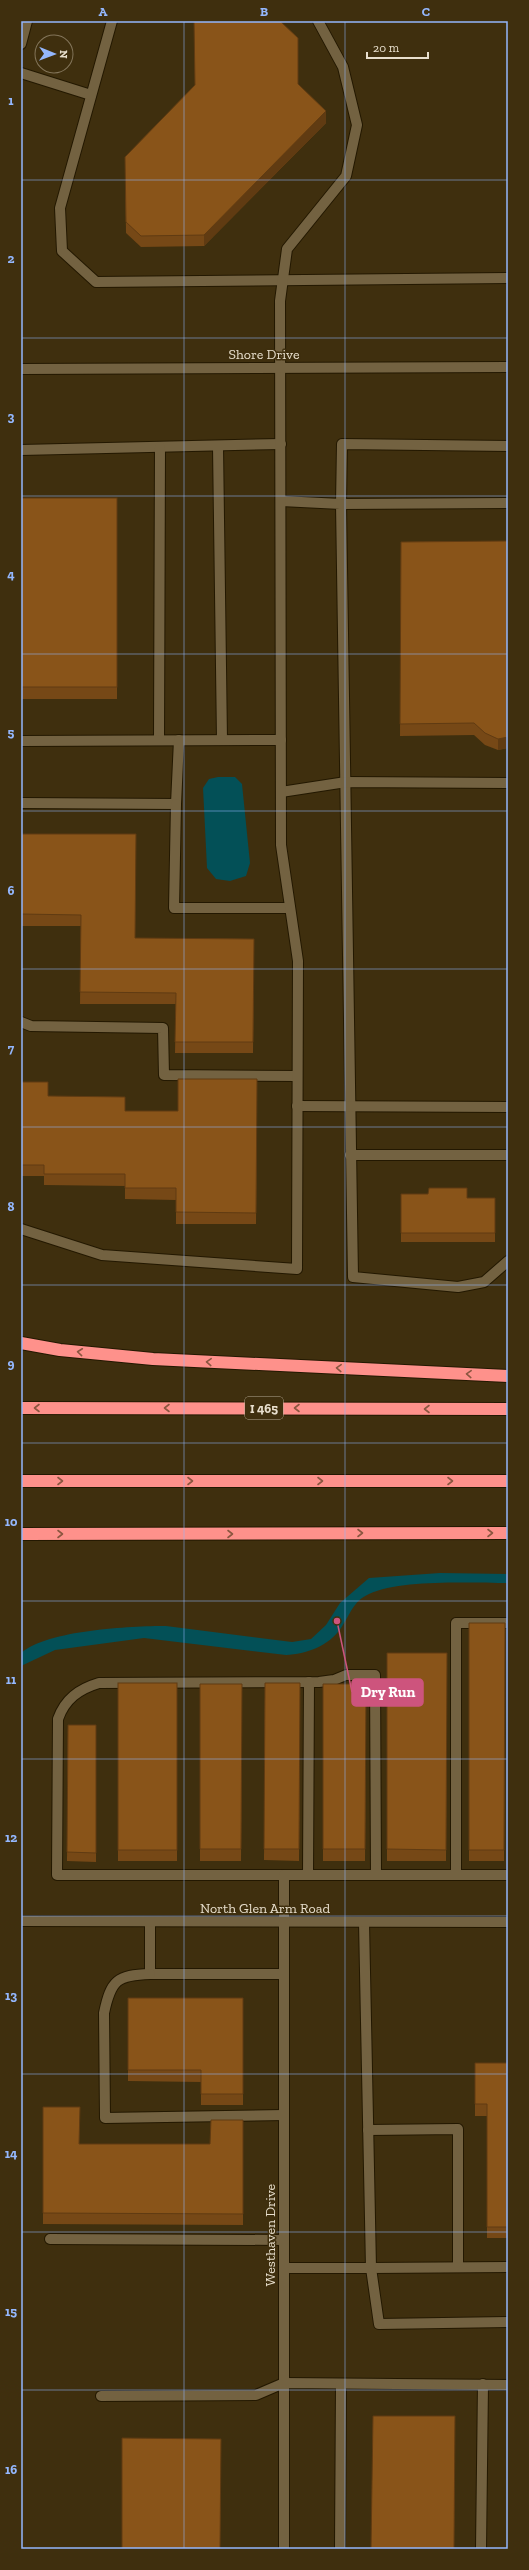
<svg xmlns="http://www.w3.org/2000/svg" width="529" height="2570" font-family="'Zilla Slab',serif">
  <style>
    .water { fill: #035057 }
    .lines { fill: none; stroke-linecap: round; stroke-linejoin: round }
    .lane-casing { stroke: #231801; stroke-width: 12 }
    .street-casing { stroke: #231801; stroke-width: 12 }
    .highway-casing { stroke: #231801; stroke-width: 14 }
    .lane { stroke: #736241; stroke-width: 10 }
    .street { stroke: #736241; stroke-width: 10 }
    .highway { stroke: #fe918b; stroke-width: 12 }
    .wall { fill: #764816 }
    .shaded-wall { fill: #603b12 }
    .building { fill: #895419; stroke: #603b12 }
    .oneway { stroke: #8b5640 }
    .grid { fill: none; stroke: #94b7fd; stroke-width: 1; stroke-opacity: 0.55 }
    .labels { text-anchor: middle; stroke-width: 3; stroke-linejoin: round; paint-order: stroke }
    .shield { fill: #3f2f0e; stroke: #b5aa94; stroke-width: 1 }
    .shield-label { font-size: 13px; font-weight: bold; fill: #e8dfcd }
    .street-label { font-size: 14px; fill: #e8dfcd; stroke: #3f2f0e }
    .leader { fill: none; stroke: #cd547d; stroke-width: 1.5 }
    .callout-dot { fill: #cd547d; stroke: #3f2f0e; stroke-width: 1.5 }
    .callout { fill: #cd547d; stroke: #cd547d; stroke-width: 1.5 }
    .callout-label { font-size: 15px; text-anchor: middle; font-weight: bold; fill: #fff }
    .neatline { fill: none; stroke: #94b7fd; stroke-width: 1.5 }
    .grid-label { font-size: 13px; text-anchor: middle; font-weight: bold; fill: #94b7fd }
  </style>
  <rect width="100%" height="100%" fill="#3f2f0e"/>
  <!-- water -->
  <g class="water">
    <path d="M218 777H235L242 784 250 863 246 876 230 881 216 879 207 868 203 788 209 779Z"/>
    <path d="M440 1573 508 1574V1583C472 1583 401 1579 369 1594 353 1601 350 1615 341 1628 329 1646 306 1654 286 1655L144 1638 55 1650 21 1666V1653C48 1630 130 1626 166 1626L292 1642 311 1639 326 1625 340 1603 369 1578Z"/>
  </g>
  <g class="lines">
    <defs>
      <g id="lane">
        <path d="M112 21 60 208 62 251 96 282 508 278"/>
        <path d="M21 73 91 95"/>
        <path d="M218 446 222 740"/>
        <path d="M508 446 342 444 341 504 508 503"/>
        <path d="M21 450 281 444"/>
        <path d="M281 501 341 504 353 1277 458 1287 484 1282 508 1261"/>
        <path d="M159 740 160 447"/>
        <path d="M21 741 281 740"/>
        <path d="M281 792 346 782 508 783"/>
        <path d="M21 803 176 804 179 740"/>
        <path d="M176 804 174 908H290"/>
        <path d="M21 1022 31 1026 163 1028 164 1075 297 1076"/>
        <path d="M297 1106 508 1107"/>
        <path d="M350 1155H508"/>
        <path d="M21 1229 102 1255 297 1269 298 961 281 845 280 301 287 249 346 176 357 125 343 67 318 21"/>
        <path d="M284 1875H57L58 1719C65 1699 79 1689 99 1683L319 1682 334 1680 346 1675H375L376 1874"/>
        <path d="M308 1875 309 1682"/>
        <path d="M456 1875V1623H508"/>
        <path d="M150 1922V1974H284"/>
        <path d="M284 1922V1875H508"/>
        <path d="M150 1974C117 1975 111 1980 104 2013L105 2118 284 2115"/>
        <path d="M368 2130 458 2129V2267"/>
        <path d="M50 2239 284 2240"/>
        <path d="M508 2267 371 2268 379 2324 508 2322"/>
        <path d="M284 2268H371L364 1922"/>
        <path d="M101 2396 256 2395 284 2383 508 2385"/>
        <path d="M340 2549 341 2384"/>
        <path d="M481 2549 483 2384"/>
      </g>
      <g id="street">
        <path d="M21 44 27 21"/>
        <path d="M21 369 508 367"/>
        <path d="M21 1921 508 1922"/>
        <path d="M284 2549V1922"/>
      </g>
      <g id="highway">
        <path d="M21 1343 60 1350 153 1359 508 1376"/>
        <path d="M21 1408 508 1409"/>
        <path d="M21 1481H508"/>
        <path d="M21 1534 508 1533"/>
      </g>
    </defs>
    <!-- lane casing -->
    <use href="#lane" class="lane-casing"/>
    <!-- street casing -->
    <use href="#street" class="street-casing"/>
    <!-- highway casing -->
    <use href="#highway" class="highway-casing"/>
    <!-- lane -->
    <use href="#lane" class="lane"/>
    <!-- street -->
    <use href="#street" class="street"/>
    <!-- highway -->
    <use href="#highway" class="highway"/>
  </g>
  <!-- wall -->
  <g class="wall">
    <path d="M298 84 326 123 204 246 141 247 126 233 125 157Z"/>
    <rect x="21" y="498" width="96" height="201"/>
    <path d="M508 541V748L498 750 485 745 474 735 400 736 401 542Z"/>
    <path d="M21 834 135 938 254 939 253 1053H175L176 1004H80L81 926H21Z"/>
    <path d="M257 1079 256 1224H176V1200L125 1199V1186L44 1185V1176H21V1082L48 1096 125 1111H178Z"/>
    <path d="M401 1194 467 1198H495V1242H401Z"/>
    <path d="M469 1623H505L504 1861H469Z"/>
    <path d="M387 1653H447L446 1861H387Z"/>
    <rect x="118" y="1683" width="59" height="178"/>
    <path d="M265 1683H300L299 1861 264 1860Z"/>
    <path d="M200 1684H242L241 1861H200Z"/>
    <path d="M323 1684H366L365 1861H323Z"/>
    <path d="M68 1725H96V1862L67 1861Z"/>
    <path d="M128 1998H243V2105H201V2082L128 2081Z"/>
    <path d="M475 2063H508V2238H487V2116H475Z"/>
    <path d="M43 2107 80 2144H210L243 2120V2225L43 2224Z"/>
  </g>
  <!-- shaded-wall -->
  <g class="shaded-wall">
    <path d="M326 111V123L204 246V235Z"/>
    <path d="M508 737V748L498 750V739Z"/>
  </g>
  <!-- building -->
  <g class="building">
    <path d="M194 21H280L298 38V84L326 111 204 235 141 236 126 222 125 157 195 85Z"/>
    <rect x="21" y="498" width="96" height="189"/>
    <path d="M508 541V737L498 739 485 733 474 723 400 724 401 542Z"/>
    <path d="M21 834H136L135 938 254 939 253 1042H175L176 993 80 992 81 915 21 914Z"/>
    <path d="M178 1079H257L256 1213 176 1212V1188H125V1174H44V1165H21V1082H48V1096L125 1097V1111H178Z"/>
    <path d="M429 1188H467V1198H495V1233H401V1194H428Z"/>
    <path d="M469 1623H505L504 1850H469Z"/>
    <path d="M387 1653H447L446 1850 387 1849Z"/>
    <rect x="118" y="1683" width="59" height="167"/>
    <path d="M265 1683H300L299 1849H264Z"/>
    <path d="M200 1684H242L241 1849H200Z"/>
    <path d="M323 1684H366L365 1849H323Z"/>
    <path d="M68 1725H96V1853L67 1852Z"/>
    <path d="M128 1998H243V2094H201V2070H128Z"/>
    <path d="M475 2063H508V2227H487V2104H475Z"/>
    <path d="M43 2107H80L79 2144H210L211 2120H243V2214L43 2213Z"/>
    <path d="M373 2416H455L454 2549H371Z"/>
    <path d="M122 2438 221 2439 220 2549H122Z"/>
  </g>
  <!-- one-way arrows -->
  <defs><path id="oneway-chevron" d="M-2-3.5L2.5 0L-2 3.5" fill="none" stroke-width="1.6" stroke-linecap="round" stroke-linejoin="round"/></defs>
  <g class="oneway">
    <use href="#oneway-chevron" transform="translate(80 1352) rotate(-174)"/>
    <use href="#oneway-chevron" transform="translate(209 1362) rotate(-177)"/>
    <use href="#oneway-chevron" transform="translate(339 1368) rotate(-177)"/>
    <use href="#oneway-chevron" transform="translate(469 1374) rotate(-177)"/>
    <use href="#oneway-chevron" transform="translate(37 1408) rotate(-180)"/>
    <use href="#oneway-chevron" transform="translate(167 1408) rotate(-180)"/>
    <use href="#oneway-chevron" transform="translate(297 1408) rotate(-180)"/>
    <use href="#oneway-chevron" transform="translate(427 1409) rotate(-180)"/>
    <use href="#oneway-chevron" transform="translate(60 1481)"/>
    <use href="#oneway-chevron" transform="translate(190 1481)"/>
    <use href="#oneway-chevron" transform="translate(320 1481)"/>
    <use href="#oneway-chevron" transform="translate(450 1481)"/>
    <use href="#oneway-chevron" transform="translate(360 1533)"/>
    <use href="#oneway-chevron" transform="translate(490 1533)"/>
    <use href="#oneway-chevron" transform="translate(60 1534)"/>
    <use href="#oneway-chevron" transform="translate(230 1534)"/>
  </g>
  <!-- grid -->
  <path class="grid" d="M184 21V2549M345 21V2549M21 180H508M21 338H508M21 496H508M21 654H508M21 811H508M21 969H508M21 1127H508M21 1285H508M21 1443H508M21 1601H508M21 1759H508M21 1916H508M21 2074H508M21 2232H508M21 2390H508"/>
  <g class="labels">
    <!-- shield labels -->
    <rect class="shield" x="245" y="1397" width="38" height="22" rx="3"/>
    <g class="shield-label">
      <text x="264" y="1413">I 465</text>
    </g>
    <!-- street labels -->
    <g class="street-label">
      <text x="264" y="359">Shore Drive</text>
      <text x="265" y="1913">North Glen Arm Road</text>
      <text transform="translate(270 2235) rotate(-90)" y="5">Westhaven Drive</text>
    </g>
  </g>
  <!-- callouts -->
  <path class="leader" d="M337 1621L352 1692"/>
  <circle class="callout-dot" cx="337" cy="1621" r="4"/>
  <rect class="callout" x="352" y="1679" width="71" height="27" rx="4"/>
  <g class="callout-label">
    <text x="388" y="1697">Dry Run</text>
  </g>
  <!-- border -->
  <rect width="529" height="2570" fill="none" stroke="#3f2f0e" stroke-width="44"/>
  <!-- north arrow -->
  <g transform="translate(54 54) rotate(91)"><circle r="19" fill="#3f2f0e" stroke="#83755a"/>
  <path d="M0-3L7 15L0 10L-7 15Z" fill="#94b7fd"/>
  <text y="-6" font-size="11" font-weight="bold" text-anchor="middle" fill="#e8dfcd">N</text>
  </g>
  <!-- scale -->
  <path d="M367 52v6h61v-6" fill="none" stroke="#e8dfcd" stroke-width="2"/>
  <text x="373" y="52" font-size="12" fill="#e8dfcd" stroke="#3f2f0e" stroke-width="3" paint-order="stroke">20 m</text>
  <rect x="22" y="22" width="485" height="2526" class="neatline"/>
  <g class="grid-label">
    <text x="103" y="16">A</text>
    <text x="264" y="16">B</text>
    <text x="426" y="16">C</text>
    <text x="11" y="105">1</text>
    <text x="11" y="263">2</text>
    <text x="11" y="421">3</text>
    <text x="11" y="579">4</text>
    <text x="11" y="737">5</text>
    <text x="11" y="895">6</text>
    <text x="11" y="1053">7</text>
    <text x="11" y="1211">8</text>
    <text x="11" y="1368">9</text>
    <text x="11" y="1526">10</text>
    <text x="11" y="1684">11</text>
    <text x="11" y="1842">12</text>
    <text x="11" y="2000">13</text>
    <text x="11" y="2158">14</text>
    <text x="11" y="2316">15</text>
    <text x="11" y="2474">16</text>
  </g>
</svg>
